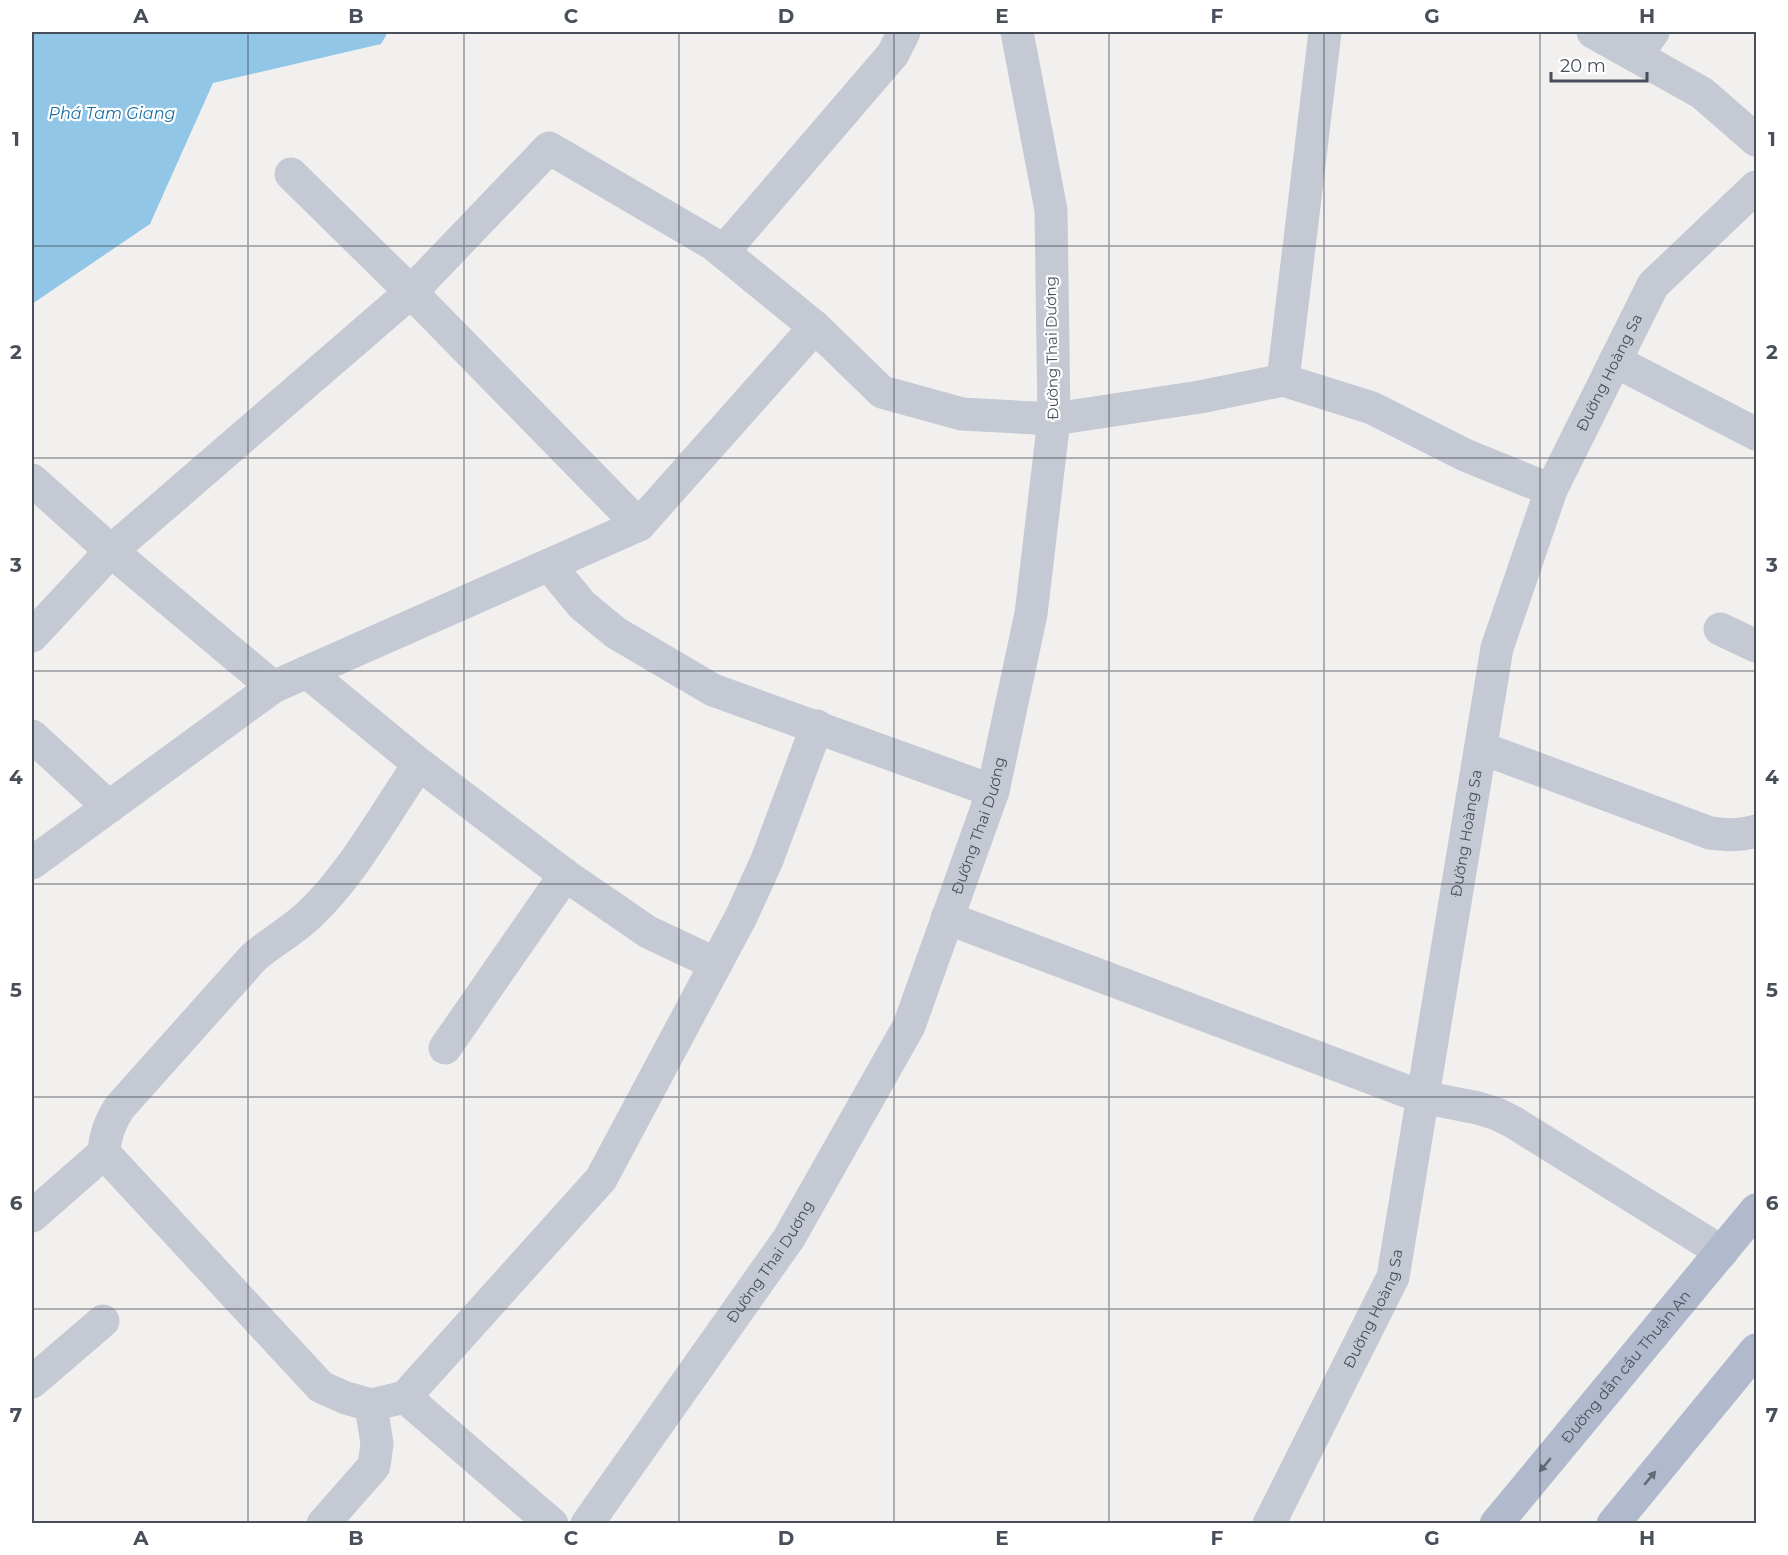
<svg xmlns="http://www.w3.org/2000/svg" width="1788" height="1555" font-family="Montserrat,sans-serif">
  <style>
    .water { fill: #91c6e6 }
    .lines { fill: none; stroke-linecap: round; stroke-linejoin: round }
    .minor { stroke: #c4c9d3; stroke-width: 33 }
    .major { stroke: #b1bacc; stroke-width: 33 }
    .oneway { fill: #626a77 }
    .grid { fill: none; stroke: #484f5b; stroke-width: 1.5; stroke-opacity: 0.55 }
    .labels { text-anchor: middle; stroke-width: 4.5; stroke-linejoin: round; paint-order: stroke }
    .street-label { font-size: 15px; fill: #484f5b; stroke: #fff }
    .water-label { font-size: 16px; font-style: italic; fill: #166da1; stroke: #fff }
    .neatline { fill: none; stroke: #484f5b; stroke-width: 2 }
    .grid-label { font-size: 20px; text-anchor: middle; font-weight: bold; fill: #484f5b }
  </style>
  <rect width="100%" height="100%" fill="#f2f0ef"/>
  <!-- water -->
  <path class="water" d="M32 32H388L381 44 213 83 150 224 32 304Z"/>
  <g class="lines">
    <!-- minor -->
    <g class="minor">
      <path d="M1593 32 1702 93 1756 140"/>
      <path d="M1636 56 1653 32"/>
      <path d="M291 174 411 292 639 525"/>
      <path d="M723 252 893 54 904 32"/>
      <path d="M1615 361 1756 434"/>
      <path d="M1283 380 1325 32"/>
      <path d="M32 480 111 551 273 687"/>
      <path d="M549 565 582 605 616 633 713 690 993 791"/>
      <path d="M1720 629 1756 646"/>
      <path d="M32 636 111 551 411 292 549 148 713 244 815 327 882 392 962 414 1054 419 1200 397 1283 380 1372 408 1465 455 1551 490"/>
      <path d="M307 672 419 764 565 875 648 932 716 964"/>
      <path d="M32 736 109 807"/>
      <path d="M1481 748 1710 833C1727 835 1740 836 1756 831"/>
      <path d="M419 764C386 812 353 873 311 913 294 930 271 942 253 958L119 1108C110 1123 105 1135 104 1153L321 1387 346 1398 371 1405 405 1397 552 1524"/>
      <path d="M32 863 273 687 639 525 815 327"/>
      <path d="M947 918 1422 1097 1478 1108 1497 1114 1513 1122 1722 1252"/>
      <path d="M445 1048 565 875"/>
      <path d="M32 1216 104 1153"/>
      <path d="M32 1382 103 1321"/>
      <path d="M405 1397 601 1179 741 917 767 860 817 726"/>
      <path d="M323 1524 374 1466 377 1444 371 1405"/>
      <path id="s1" d="M587 1524 789 1238 909 1026 993 791 1031 614 1054 419 1051 210 1017 32"/>
      <path id="s2" d="M1269 1524 1393 1277 1497 648 1551 490 1653 285 1756 187"/>
    </g>
    <!-- major -->
    <g class="major">
      <path id="s3" d="M1496 1524 1756 1210"/>
      <path d="M1613 1524 1756 1350"/>
    </g>
  </g>
  <!-- one-way arrows -->
  <defs><path id="oneway-solid" d="M-6-.8H1V-3.2L6.5 0L1 3.2V.8H-6Z" transform="scale(1.5)"/></defs>
  <g class="oneway">
    <use href="#oneway-solid" transform="translate(1545 1465) rotate(130)"/>
    <use href="#oneway-solid" transform="translate(1650 1478) rotate(-50)"/>
  </g>
  <!-- grid -->
  <path class="grid" d="M248 32V1524M464 32V1524M679 32V1524M894 32V1524M1109 32V1524M1324 32V1524M1540 32V1524M32 246H1756M32 458H1756M32 671H1756M32 884H1756M32 1097H1756M32 1309H1756"/>
  <g class="labels">
    <!-- street labels -->
    <g class="street-label">
      <text transform="translate(1052 348) rotate(-91)" y="5">Đường Thai Dương</text>
      <text dy="5" stroke="none"><textPath href="#s2" startOffset="1212">Đường Hoàng Sa</textPath></text>
      <text dy="5" stroke="none"><textPath href="#s1" startOffset="806">Đường Thai Dương</textPath></text>
      <text dy="5" stroke="none"><textPath href="#s2" startOffset="726">Đường Hoàng Sa</textPath></text>
      <text dy="5" stroke="none"><textPath href="#s1" startOffset="320">Đường Thai Dương</textPath></text>
      <text dy="5" stroke="none"><textPath href="#s2" startOffset="240">Đường Hoàng Sa</textPath></text>
      <text dy="5" stroke="none"><textPath href="#s3" startOffset="204">Đường dẫn cầu Thuận An</textPath></text>
    </g>
    <!-- water labels -->
    <g class="water-label">
      <text x="112" y="119">Phá Tam Giang</text>
    </g>
  </g>
  <!-- border -->
  <rect width="1788" height="1555" fill="none" stroke="#ffffff" stroke-width="66"/>
  <!-- scale -->
  <path d="M1551 72v9h96v-9" fill="none" stroke="#484f5b" stroke-width="3"/>
  <text x="1560" y="72" font-size="18" fill="#484f5b" stroke="#ffffff" stroke-width="4.5" paint-order="stroke">20 m</text>
  <rect x="33" y="33" width="1722" height="1489" class="neatline"/>
  <g class="grid-label">
    <text x="141" y="23">A</text>
    <text x="356" y="23">B</text>
    <text x="571" y="23">C</text>
    <text x="786" y="23">D</text>
    <text x="1002" y="23">E</text>
    <text x="1217" y="23">F</text>
    <text x="1432" y="23">G</text>
    <text x="1647" y="23">H</text>
    <text x="16" y="146">1</text>
    <text x="1772" y="146">1</text>
    <text x="16" y="359">2</text>
    <text x="1772" y="359">2</text>
    <text x="16" y="572">3</text>
    <text x="1772" y="572">3</text>
    <text x="16" y="784">4</text>
    <text x="1772" y="784">4</text>
    <text x="16" y="997">5</text>
    <text x="1772" y="997">5</text>
    <text x="16" y="1210">6</text>
    <text x="1772" y="1210">6</text>
    <text x="16" y="1422">7</text>
    <text x="1772" y="1422">7</text>
    <text x="141" y="1545">A</text>
    <text x="356" y="1545">B</text>
    <text x="571" y="1545">C</text>
    <text x="786" y="1545">D</text>
    <text x="1002" y="1545">E</text>
    <text x="1217" y="1545">F</text>
    <text x="1432" y="1545">G</text>
    <text x="1647" y="1545">H</text>
  </g>
</svg>
